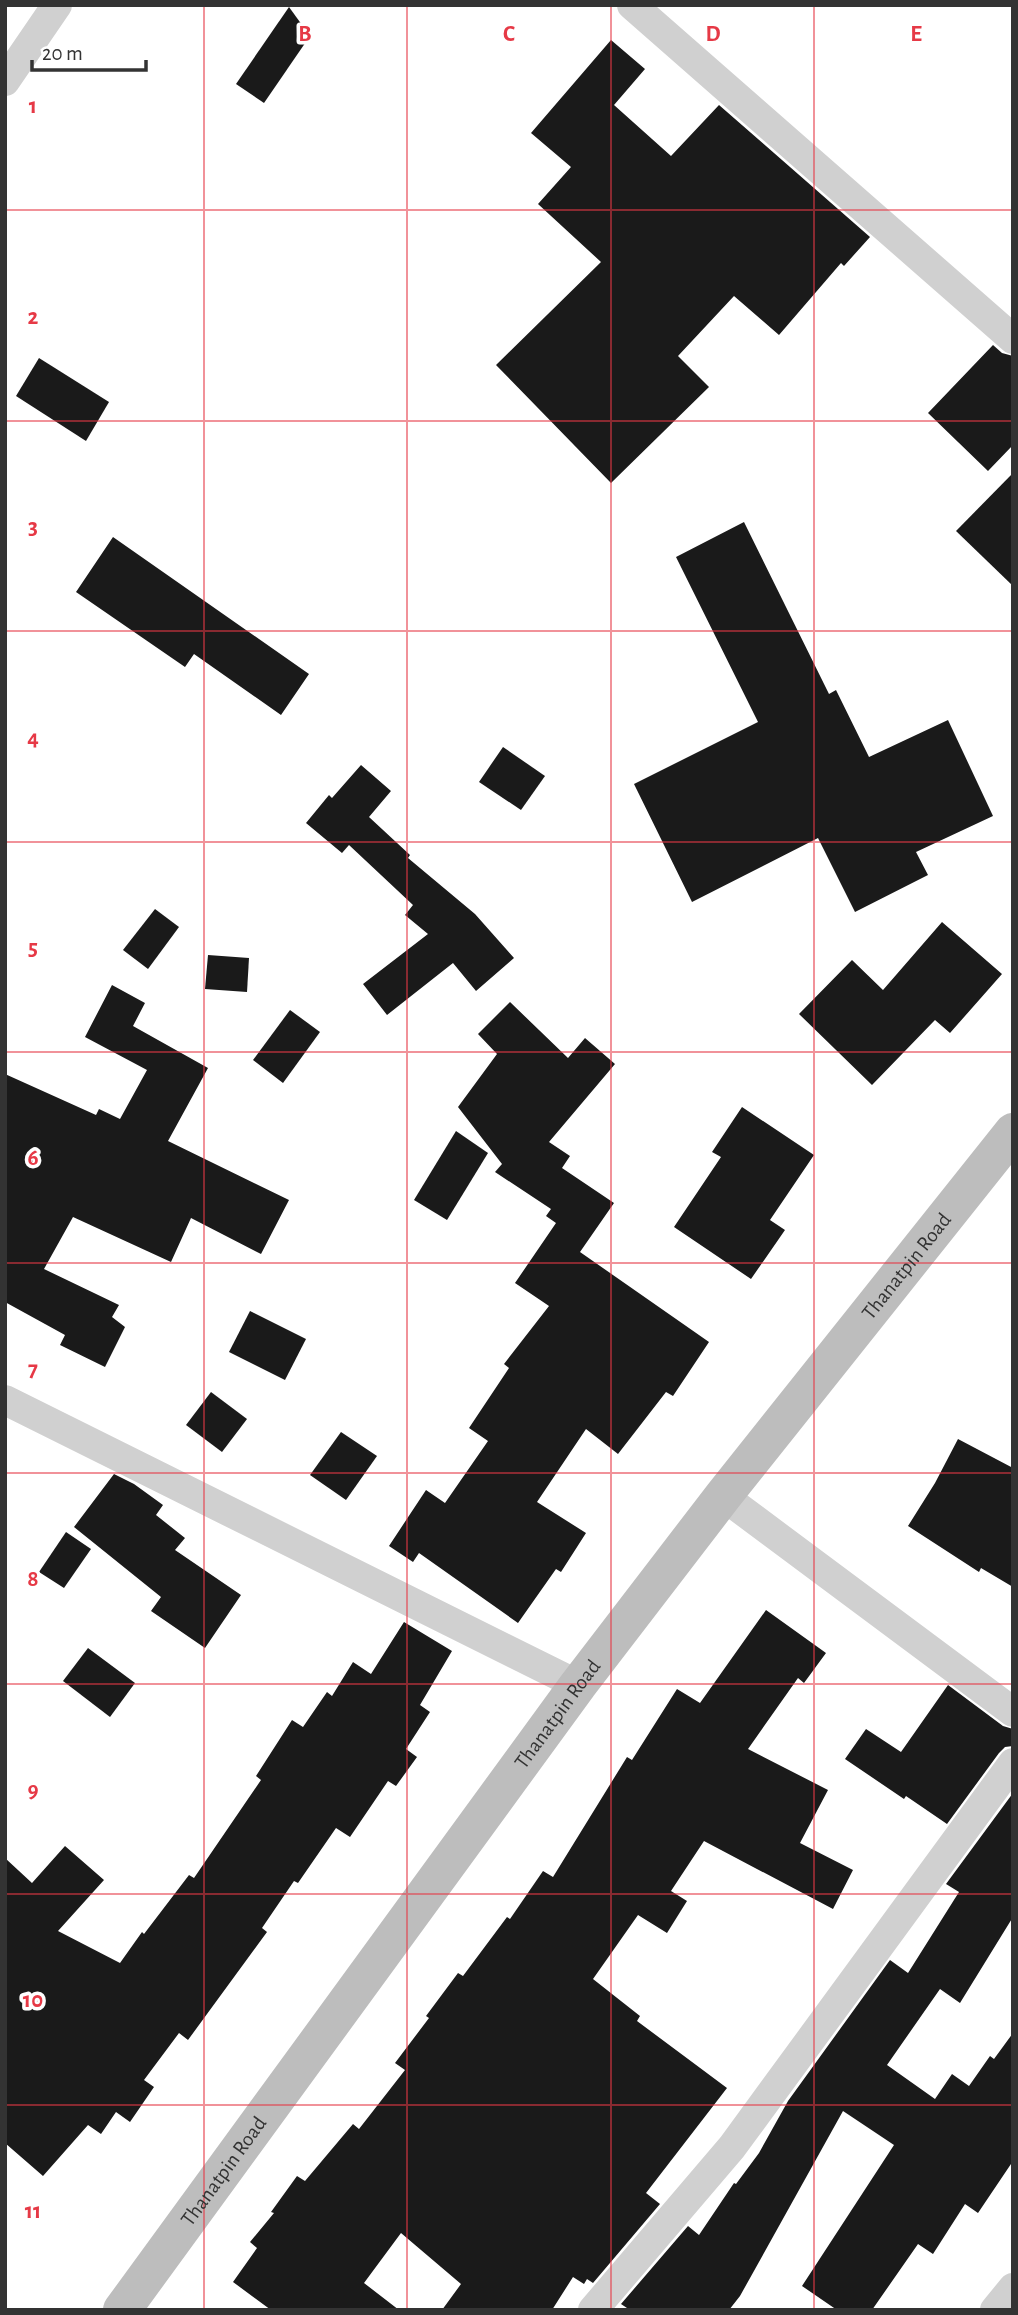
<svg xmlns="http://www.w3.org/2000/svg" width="1018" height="2315" font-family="'Alegreya Sans',sans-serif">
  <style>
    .building { fill: #1a1a1a }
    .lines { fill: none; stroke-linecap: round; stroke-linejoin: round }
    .street { stroke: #d0d0d0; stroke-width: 30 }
    .secondary { stroke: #bdbdbd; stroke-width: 38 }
    .grid { fill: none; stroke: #e63946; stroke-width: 2; stroke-opacity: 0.55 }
    .labels { text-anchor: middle; stroke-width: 7; stroke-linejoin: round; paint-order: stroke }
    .street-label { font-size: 21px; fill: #333; stroke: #fff }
    .grid-label { font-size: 23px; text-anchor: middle; font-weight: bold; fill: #e63946; stroke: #fff; stroke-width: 7; stroke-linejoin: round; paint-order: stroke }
  </style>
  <rect width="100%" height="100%" fill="#fff"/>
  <!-- building -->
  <g class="building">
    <path d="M289 7 310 36 264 103 236 84Z"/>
    <path d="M611 40 645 69 614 105 671 156 719 105 870 237 844 266 841 263 779 335 734 296 678 356 709 387 611 483 496 365 601 262 538 204 571 167 531 133Z"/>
    <path d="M993 345 1002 353 1013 356V445L988 471 928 413Z"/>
    <path d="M39 358 109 402 86 441 16 396Z"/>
    <path d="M1013 473V586L956 531Z"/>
    <path d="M744 522 829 694 836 690 869 757 948 720 993 816 916 852 928 875 855 912 818 838 692 902 634 784 758 722 676 557Z"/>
    <path d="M113 537 309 674 281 715 194 654 185 667 76 592Z"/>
    <path d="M503 747 545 776 521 810 479 782Z"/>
    <path d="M361 765 391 791 369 817 410 855 408 858 475 914 514 958 476 991 453 963 387 1015 363 984 428 934 405 915 413 905 349 845 342 853 306 823 329 795 332 798Z"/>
    <path d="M155 909 179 927 148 969 123 950Z"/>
    <path d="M942 922 1002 974 950 1033 935 1020 872 1085 799 1014 852 960 883 990Z"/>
    <path d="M208 955 249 958 247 992 205 989Z"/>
    <path d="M112 985 145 1003 133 1026 208 1068 168 1141 289 1200 261 1254 191 1218 171 1262 73 1217 44 1269 119 1305 112 1317 125 1327 105 1367 60 1345 65 1335 5 1302V1074L96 1115 99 1109 120 1119 147 1070 85 1037Z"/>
    <path d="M510 1002 568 1058 585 1038 615 1064 549 1142 570 1156 562 1168 614 1203 580 1252 709 1342 673 1396 666 1392 618 1454 586 1429 537 1502 586 1533 561 1572 556 1569 518 1623 419 1553 413 1562 389 1546 426 1490 445 1503 488 1441 469 1428 509 1368 504 1364 549 1306 515 1283 556 1223 546 1216 551 1209 495 1172 502 1164 458 1107 497 1054 478 1034Z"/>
    <path d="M290 1010 320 1032 283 1083 253 1060Z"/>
    <path d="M742 1107 814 1155 770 1220 785 1230 751 1279 674 1227 721 1157 712 1152Z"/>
    <path d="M456 1131 488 1153 447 1220 414 1200Z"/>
    <path d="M250 1311 306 1339 285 1380 229 1352Z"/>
    <path d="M211 1392 247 1419 222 1452 186 1425Z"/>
    <path d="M341 1432 377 1456 346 1500 310 1475Z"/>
    <path d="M958 1439 1013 1468V1587L981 1568 979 1572 908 1526 935 1483Z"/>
    <path d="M114 1474 134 1484 163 1505 156 1515 185 1538 175 1550 241 1595 205 1648 151 1611 161 1597 74 1527Z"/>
    <path d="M66 1532 91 1549 64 1588 39 1572Z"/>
    <path d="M766 1610 826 1653 804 1683 798 1678 748 1749 828 1790 800 1843 853 1870 833 1909 704 1841 671 1891 687 1901 667 1933 638 1915 593 1979 640 2016 637 2021 727 2088 646 2193 660 2204 593 2283 587 2279 584 2284 573 2277 552 2310H442L461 2284 401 2233 364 2283 399 2310H271L233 2282 257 2248 250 2242 274 2213 271 2212 297 2176 305 2181 353 2124 359 2129 405 2070 395 2063 429 2018 426 2016 458 1973 463 1976 507 1917 510 1919 543 1871 553 1877 627 1757 632 1760 677 1689 700 1703Z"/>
    <path d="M404 1622 452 1651 420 1705 430 1712 406 1749 417 1757 396 1786 388 1781 350 1837 336 1828 298 1883 294 1881 262 1928 267 1932 188 2040 179 2033 144 2080 154 2087 130 2122 116 2112 101 2134 88 2125 43 2176 5 2143V1858L32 1883 65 1846 104 1880 58 1931 120 1963 142 1932 144 1934 189 1875 194 1878 261 1780 256 1776 292 1720 303 1727 327 1692 332 1696 353 1662 371 1674Z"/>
    <path d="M88 1648 135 1683 110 1717 63 1681Z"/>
    <path d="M948 1685 1003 1726 1013 1729V1746L1005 1747 999 1753 947 1824 906 1796 904 1799 845 1759 866 1729 901 1752Z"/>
    <path d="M1013 1793V1917L960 2003 940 1989 887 2065 935 2099 952 2074 969 2086 990 2056 994 2059 1013 2033V2161L978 2213 965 2204 933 2254 918 2244 872 2310H837L802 2286 894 2145 843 2111 740 2296 729 2310H630L621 2304 688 2226 699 2235 734 2183 736 2184 759 2153 788 2101 890 1960 908 1973 959 1892 946 1884Z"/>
  </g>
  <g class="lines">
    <!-- street -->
    <g class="street">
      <path d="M632 5 1013 339"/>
      <path d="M5 81 57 5"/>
      <path d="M5 1400 578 1685"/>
      <path d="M723 1496 1013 1712"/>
      <path d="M593 2310 732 2147 1013 1763"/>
      <path d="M995 2310 1013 2288"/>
    </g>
    <!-- secondary -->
    <path class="secondary" id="s1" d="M122 2310 578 1685 723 1496 1013 1132"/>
  </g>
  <!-- grid -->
  <path class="grid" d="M204 5V2310M407 5V2310M611 5V2310M814 5V2310M5 210H1013M5 421H1013M5 631H1013M5 842H1013M5 1052H1013M5 1263H1013M5 1473H1013M5 1684H1013M5 1894H1013M5 2105H1013"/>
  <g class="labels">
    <!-- street labels -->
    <g class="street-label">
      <text dy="7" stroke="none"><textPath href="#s1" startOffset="1306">Thanatpin Road</textPath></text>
      <text dy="7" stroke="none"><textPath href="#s1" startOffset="738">Thanatpin Road</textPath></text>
      <text dy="7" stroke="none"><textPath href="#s1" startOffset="172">Thanatpin Road</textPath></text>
    </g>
  </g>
  <g class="grid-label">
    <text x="305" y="41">B</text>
    <text x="509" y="41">C</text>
    <text x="713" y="41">D</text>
    <text x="916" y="41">E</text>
    <text x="33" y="113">1</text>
    <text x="33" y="324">2</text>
    <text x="33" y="534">3</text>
    <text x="33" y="745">4</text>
    <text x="33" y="955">5</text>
    <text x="33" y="1165">6</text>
    <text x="33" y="1376">7</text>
    <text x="33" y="1586">8</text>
    <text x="33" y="1797">9</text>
    <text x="33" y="2007">10</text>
    <text x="33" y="2218">11</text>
  </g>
  <!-- border -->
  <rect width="1018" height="2315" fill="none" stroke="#333333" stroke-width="14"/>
  <!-- scale -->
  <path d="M32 60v10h114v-10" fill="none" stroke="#333333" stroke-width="3.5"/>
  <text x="42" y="60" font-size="21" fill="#333333" stroke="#ffffff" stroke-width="5" paint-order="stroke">20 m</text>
</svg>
